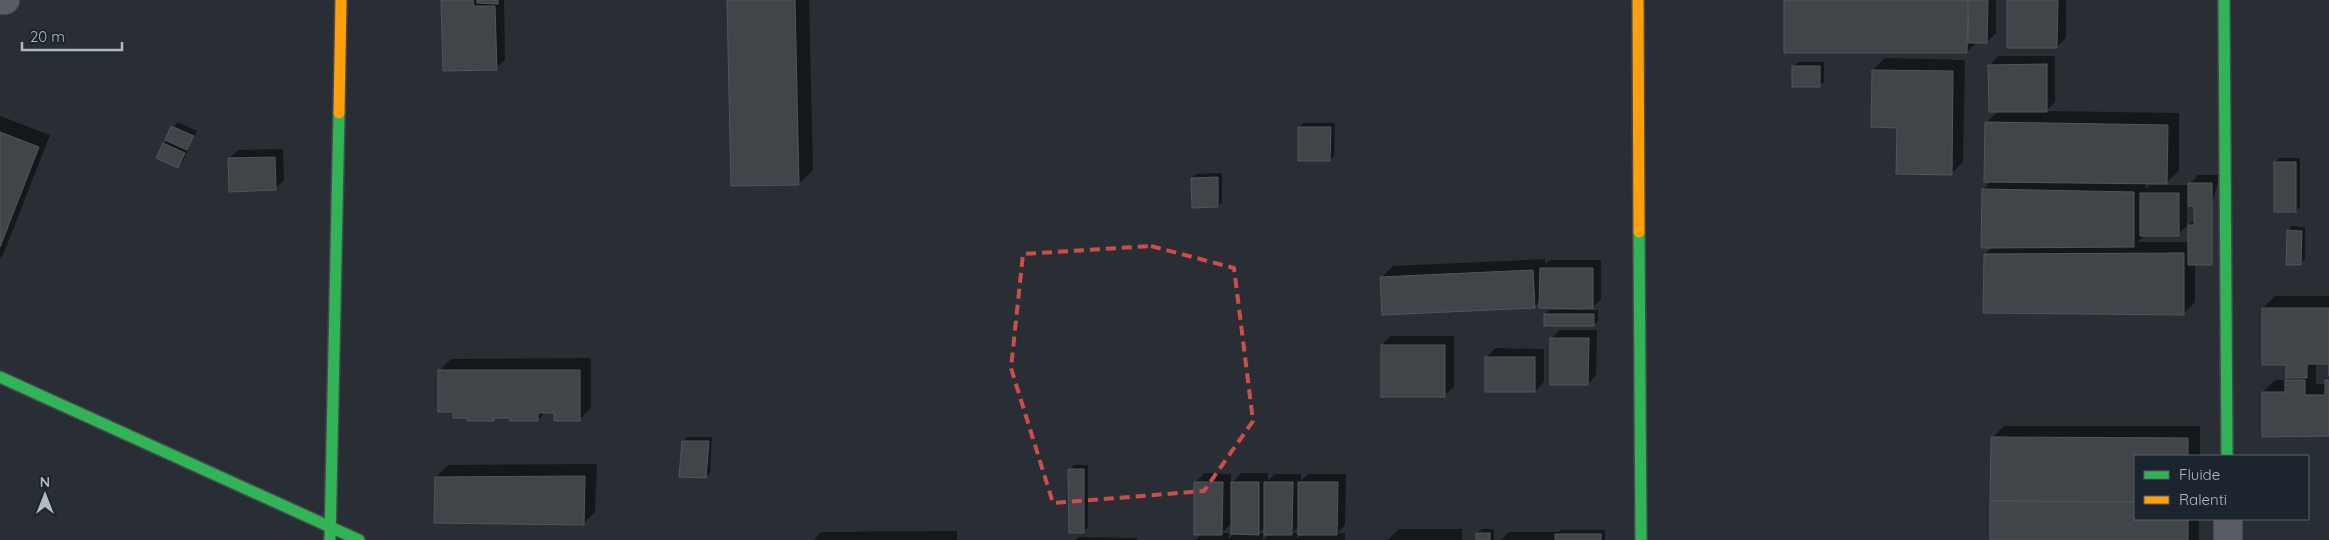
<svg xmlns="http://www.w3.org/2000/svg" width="2329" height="540" font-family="Quicksand,sans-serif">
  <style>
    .shadow { fill: #0007; fill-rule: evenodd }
    .building { fill: #41454a; stroke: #50565b }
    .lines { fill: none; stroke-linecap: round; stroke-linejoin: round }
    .street-casing { stroke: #464a4f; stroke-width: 30 }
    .fast-casing { stroke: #464a4f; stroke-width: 14 }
    .slow-casing { stroke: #464a4f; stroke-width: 14 }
    .street { stroke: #585c62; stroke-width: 28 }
    .fast { stroke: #30b455; stroke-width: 11 }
    .slow { stroke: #ff9f0a; stroke-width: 11 }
    .marked { fill: none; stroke: #cd4d4f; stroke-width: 4; stroke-dasharray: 10 6; stroke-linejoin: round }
  </style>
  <rect width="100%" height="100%" fill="#292e34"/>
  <!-- shadow -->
  <g class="shadow">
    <path d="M442 0H504L505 60 496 68Z"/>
    <path d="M728 0H809L813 170 799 184Z"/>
    <path d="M1785 0H1996V33L1987 42H1977L1967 52Z"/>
    <path d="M2008 0H2066V38L2057 47Z"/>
    <path d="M1998 56H2055V102L2046 111 2179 113V171L2165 184 2146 183V189L2150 185H2189L2198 175H2220L2195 263V302L2183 314 1985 254 1993 247 1983 190 1991 181 1986 123 1998 111 1990 65ZM2187 205H2196V218L2189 225V242H2138L2146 234H2178L2187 226Z"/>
    <path d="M1885 58 1965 60 1963 162 1951 174 1899 127 1873 70Z"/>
    <path d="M1798 62H1824V82L1819 86 1794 66Z"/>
    <path d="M0 116 50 135 3 255 0 258Z"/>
    <path d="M177 122 197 131 182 163 178 167 164 144Z"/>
    <path d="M1304 123H1335L1334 156 1330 160 1299 127Z"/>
    <path d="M283 149 284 180 276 188 229 159 238 150Z"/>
    <path d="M2279 158H2300V207L2295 211 2275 162Z"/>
    <path d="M1222 173V202L1218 206 1192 178 1197 174Z"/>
    <path d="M2292 226 2305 227V259L2300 263 2288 231Z"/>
    <path d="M1545 259V264L1550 260H1601V299L1590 310H1598V321L1594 325 1545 314 1549 310H1584V308L1541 300 1534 307 1381 278 1393 266Z"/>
    <path d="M2275 296H2329V363H2318L2316 366V384H2327L2329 378V435L2263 392 2275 380H2286L2290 377 2287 363 2263 308Z"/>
    <path d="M1560 330H1597L1596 375 1588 384 1552 338Z"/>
    <path d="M1391 336H1454V387L1445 395 1382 345Z"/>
    <path d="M1495 348 1544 349V382L1535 391 1487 357Z"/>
    <path d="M591 358V408L579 420 556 412H545L538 420 511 417H497L493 420 468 417 454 410 439 371 451 359Z"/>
    <path d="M2004 426H2200V456H2135V519H2199V540H1991L1992 438Z"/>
    <path d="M688 437H712L710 473 705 477 683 441Z"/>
    <path d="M597 464 595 512 583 524 436 477 448 465Z"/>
    <path d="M1074 465H1088V527L1083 532 1070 469Z"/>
    <path d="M1204 473 1231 474V484L1241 473H1268V481L1274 474H1301V481L1308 474H1346L1345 525 1338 533H1345V540H1264L1271 533H1263V540H1196L1202 533 1196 482ZM1232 523 1235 533 1229 539V533H1222ZM1265 526V533H1259ZM1299 526 1302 533 1297 539V533H1292Z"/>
    <path d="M1399 529H1462V540H1388Z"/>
    <path d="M1482 529H1494V540H1477V533Z"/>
    <path d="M1561 530H1605V540H1501L1509 532H1559Z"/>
    <path d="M957 531V540H814L821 532Z"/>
    <path d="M1078 537 1137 538V540H1076Z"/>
  </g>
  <!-- building -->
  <g class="building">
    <path d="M441 0H473L474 6H495L497 70 443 71Z"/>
    <path d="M477 0H498V4L477 3Z"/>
    <path d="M727 0H795L799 185 731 186Z"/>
    <path d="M1784 0H1968L1967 53H1784Z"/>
    <path d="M1969 0H1988L1987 43H1968Z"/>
    <path d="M2007 0H2058L2057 48H2007Z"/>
    <path d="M2047 64V112H1989L1988 65Z"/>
    <rect x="1792" y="66" width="28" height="21"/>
    <path d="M1872 70 1953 71 1952 175 1896 174 1897 128 1871 127Z"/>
    <path d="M1985 122 2168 125 2167 184 1984 182Z"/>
    <path d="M171 126 194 136 187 150 165 140Z"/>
    <path d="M1298 127H1331L1330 161H1298Z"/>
    <path d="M0 132 39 147 0 247Z"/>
    <path d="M163 143 185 153 178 168 156 158Z"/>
    <path d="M275 157 276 190 229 192 228 158Z"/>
    <rect x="2274" y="162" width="22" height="50"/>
    <path d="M1218 177V207L1192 208 1191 178Z"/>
    <path d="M2188 183H2212V265H2188V225H2194V206H2188Z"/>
    <path d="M1982 189 2134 192V247L1981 248Z"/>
    <rect x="2140" y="193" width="39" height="43"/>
    <path d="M2287 230 2302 231 2301 265H2286Z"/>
    <path d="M2184 253V315L1983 313 1984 254Z"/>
    <path d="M1540 268H1593V309L1539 308Z"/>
    <path d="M1533 270 1535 308 1382 315 1380 277Z"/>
    <path d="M2262 308H2329V376V364H2307V378H2286V365H2262Z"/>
    <rect x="1544" y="314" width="50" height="12"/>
    <path d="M1550 338H1589L1588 385H1550Z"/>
    <rect x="1381" y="345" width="64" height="52"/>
    <rect x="1485" y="357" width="50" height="35"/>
    <path d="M438 370H580V421H554V413H538V421H510V418H494V421H467V418H453V412H438Z"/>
    <path d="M2285 380H2305V395H2325V380H2329V436L2262 437V392H2285Z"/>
    <path d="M1991 437 2188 438V456H2135V502L1990 501Z"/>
    <path d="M682 441H709L706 478 679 477Z"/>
    <path d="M1068 469H1084V533H1069Z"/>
    <path d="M585 476 584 525 434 523 435 477Z"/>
    <path d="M1194 482H1223L1222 535H1194Z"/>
    <path d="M1231 482H1259V535L1231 534Z"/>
    <path d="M1264 482H1293L1292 535H1264Z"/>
    <path d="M1298 482H1338L1337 535H1298Z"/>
    <path d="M1990 501 2135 502V519H2188V540H1990Z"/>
    <rect x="1476" y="533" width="14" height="7"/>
    <rect x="1555" y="534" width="46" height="6"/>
  </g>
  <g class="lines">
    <defs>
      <g id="street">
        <path d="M0 0H5"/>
        <path d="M2228 519V540"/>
      </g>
      <g id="fast">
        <path d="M2224 0 2227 456"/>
        <path d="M1639 232 1641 540"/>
        <path d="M0 377 359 540"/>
        <path d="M330 540 339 113"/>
      </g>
      <g id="slow">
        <path d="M1638 0 1639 232"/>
        <path d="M339 113 341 0"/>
      </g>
    </defs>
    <!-- street casing -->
    <use href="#street" class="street-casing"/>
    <!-- fast casing -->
    <use href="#fast" class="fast-casing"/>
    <!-- slow casing -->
    <use href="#slow" class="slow-casing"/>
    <!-- street -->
    <use href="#street" class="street"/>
    <!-- fast -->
    <use href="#fast" class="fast"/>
    <!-- slow -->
    <use href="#slow" class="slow"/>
  </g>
  <!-- marked area -->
  <path class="marked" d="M1151 246 1234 268 1253 421 1204 491 1053 503 1011 368 1023 254Z"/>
  <!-- legend -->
  <rect x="2134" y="455" width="175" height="65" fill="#1c252e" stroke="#58616a"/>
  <rect x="2144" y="471" width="25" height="8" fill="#30b455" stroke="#58616a"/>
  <text x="2179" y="480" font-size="15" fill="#b2bbc5">Fluide</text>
  <rect x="2144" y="496" width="25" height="8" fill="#ff9f0a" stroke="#58616a"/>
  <text x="2179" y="505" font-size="15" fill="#b2bbc5">Ralenti</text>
  <!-- north arrow -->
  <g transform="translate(45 495)" stroke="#1c252e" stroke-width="4" paint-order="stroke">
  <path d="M0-4L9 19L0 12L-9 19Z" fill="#b2bbc5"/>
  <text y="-8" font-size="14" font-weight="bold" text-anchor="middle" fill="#b2bbc5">N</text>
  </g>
  <!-- scale -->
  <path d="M22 42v8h100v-8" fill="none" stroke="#b2bbc5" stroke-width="2.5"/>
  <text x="30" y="42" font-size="15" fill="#b2bbc5" stroke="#1c252e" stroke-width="4" paint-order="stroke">20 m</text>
</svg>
